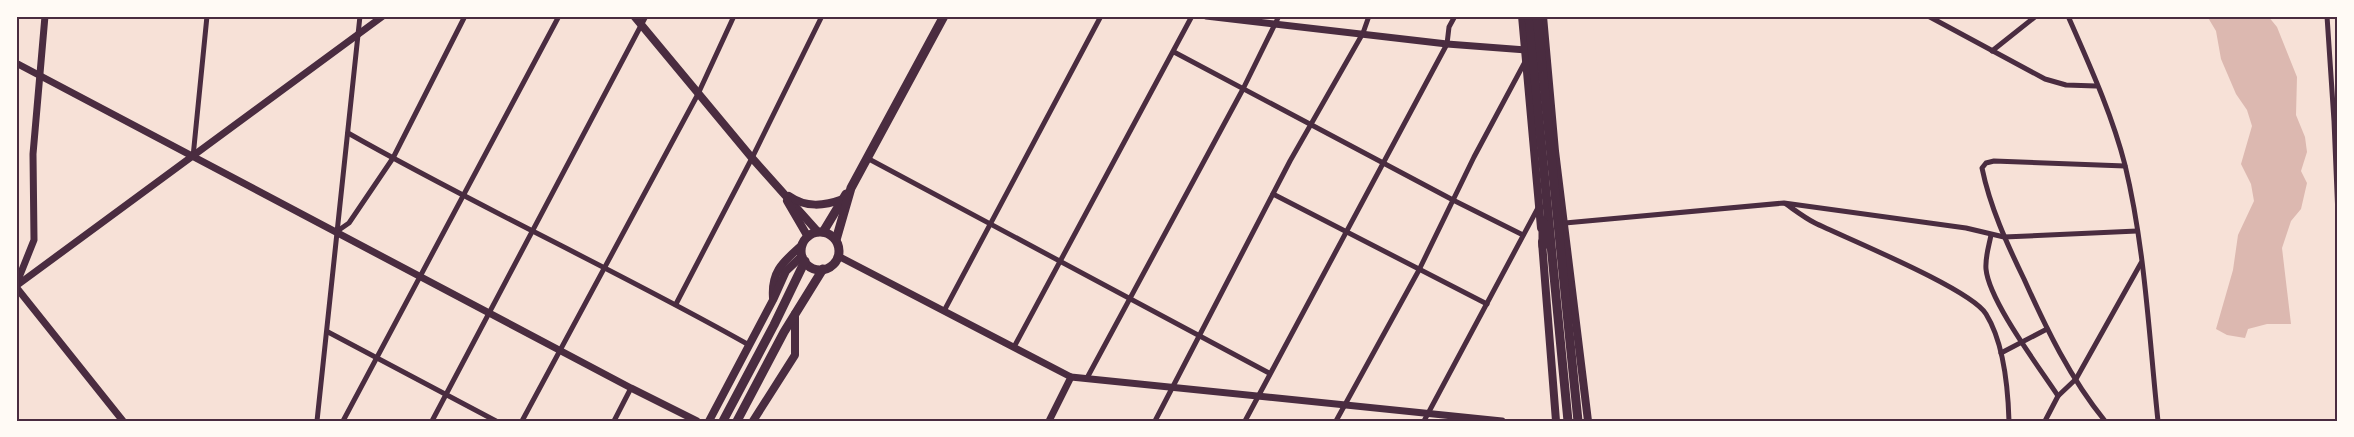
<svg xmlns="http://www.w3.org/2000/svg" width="2354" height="437" font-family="Jost,sans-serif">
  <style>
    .water { fill: #dcb8b0 }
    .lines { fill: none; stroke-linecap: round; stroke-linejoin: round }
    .minor { stroke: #4a2c40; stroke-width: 5 }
    .tertiary { stroke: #4a2c40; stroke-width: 7 }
    .secondary { stroke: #4a2c40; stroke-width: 8 }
    .primary { stroke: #4a2c40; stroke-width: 9 }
    .trunk { stroke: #4a2c40; stroke-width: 9 }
    .neatline { fill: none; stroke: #4a2c40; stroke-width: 2 }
  </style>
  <rect width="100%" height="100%" fill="#f7e1d7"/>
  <!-- water -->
  <path class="water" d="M2207 16H2268L2277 27 2297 77 2296 115 2305 137 2307 152 2301 171 2307 183 2301 209 2291 221 2282 248 2291 324H2267L2248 329 2245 338 2227 335 2216 329 2233 270 2238 235 2254 201 2251 184 2241 164 2252 126 2247 110 2236 94 2221 59 2216 31Z"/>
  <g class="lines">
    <!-- minor -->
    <g class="minor">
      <path d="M1928 16 2045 79 2066 85 2096 86"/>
      <path d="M2068 16C2089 64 2112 114 2125 165 2145 248 2149 336 2158 421"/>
      <path d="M2327 16 2334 121 2338 216"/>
      <path d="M1992 51 2036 16"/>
      <path d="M1174 52 1453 200 1523 235"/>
      <path d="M348 133C480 208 618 271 749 345"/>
      <path d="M193 157 207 16"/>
      <path d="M867 158 1269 373"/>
      <path d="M1273 194 1487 304"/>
      <path d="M1786 204C1796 211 1805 218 1815 223 1848 239 1971 289 1986 314 2004 343 2008 387 2009 421"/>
      <path d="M1565 223 1784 203 1966 228 2004 237 2137 231"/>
      <path d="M336 232 349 223 393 158 465 16"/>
      <path d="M1991 235C1989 246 1985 257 1986 269 1989 301 2039 367 2058 396"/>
      <path d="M676 304 752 158 822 16"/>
      <path d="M944 311 1101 16"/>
      <path d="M328 332 496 421"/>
      <path d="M1014 347 1192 16"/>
      <path d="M2001 353 2047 329"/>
      <path d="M1087 378 1243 89 1279 16"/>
      <path d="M317 421 360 16"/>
      <path d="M343 421 559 16"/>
      <path d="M432 421 646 16"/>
      <path d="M522 421 698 94 734 16"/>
      <path d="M614 421 631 388"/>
      <path d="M1155 421 1290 161 1363 33 1369 16"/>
      <path d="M1245 421 1447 44 1449 27 1455 16"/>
      <path d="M1336 421 1419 270 1474 157 1526 60"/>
      <path d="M1424 421 1539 206"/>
      <path d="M2045 421 2058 396 2076 379 2141 263"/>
      <path d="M2105 421C2070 378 2046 328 2024 279 2007 244 1990 207 1982 168L1986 163 1994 161 2125 166"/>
    </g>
    <!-- tertiary -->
    <g class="tertiary">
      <path d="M1206 16 1447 44 1527 50"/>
      <path d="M16 63 631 388 697 421"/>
      <path d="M838 256 1071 377 1502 421"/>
      <path d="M16 285 34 240 33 154 45 16"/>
      <path d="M16 286 383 16"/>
      <path d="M16 287 123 421"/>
      <path d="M1049 421 1071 377"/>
    </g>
    <!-- secondary -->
    <g class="secondary">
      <path d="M634 16 752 158 818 232"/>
      <path d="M1522 16 1541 228"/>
      <path d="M1543 16 1555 151 1588 421"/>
      <path d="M789 196C806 208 824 206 843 199"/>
      <path d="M787 201 808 237"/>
      <path d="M1542 242 1556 421"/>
      <path d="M773 298C771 271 783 262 802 245"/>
      <path d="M709 421 773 300 786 271 802 256"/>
      <path d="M753 421 795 355V314"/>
    </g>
    <!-- primary -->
    <g class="primary">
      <path d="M1529 16 1568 421"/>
      <path d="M1537 16 1578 421"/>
      <path d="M1543 246V222"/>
    </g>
    <!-- trunk -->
    <g class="trunk">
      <path d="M823 232 846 194"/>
      <circle cx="820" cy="251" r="19"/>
      <path d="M836 240 851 188 944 16"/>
      <path d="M723 421 774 325 805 261"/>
      <path d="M737 421 784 332 823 269"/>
    </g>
  </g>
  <!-- border -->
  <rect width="2354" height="437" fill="none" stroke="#fffaf5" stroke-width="35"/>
  <rect x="18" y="18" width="2318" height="402" class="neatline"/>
</svg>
